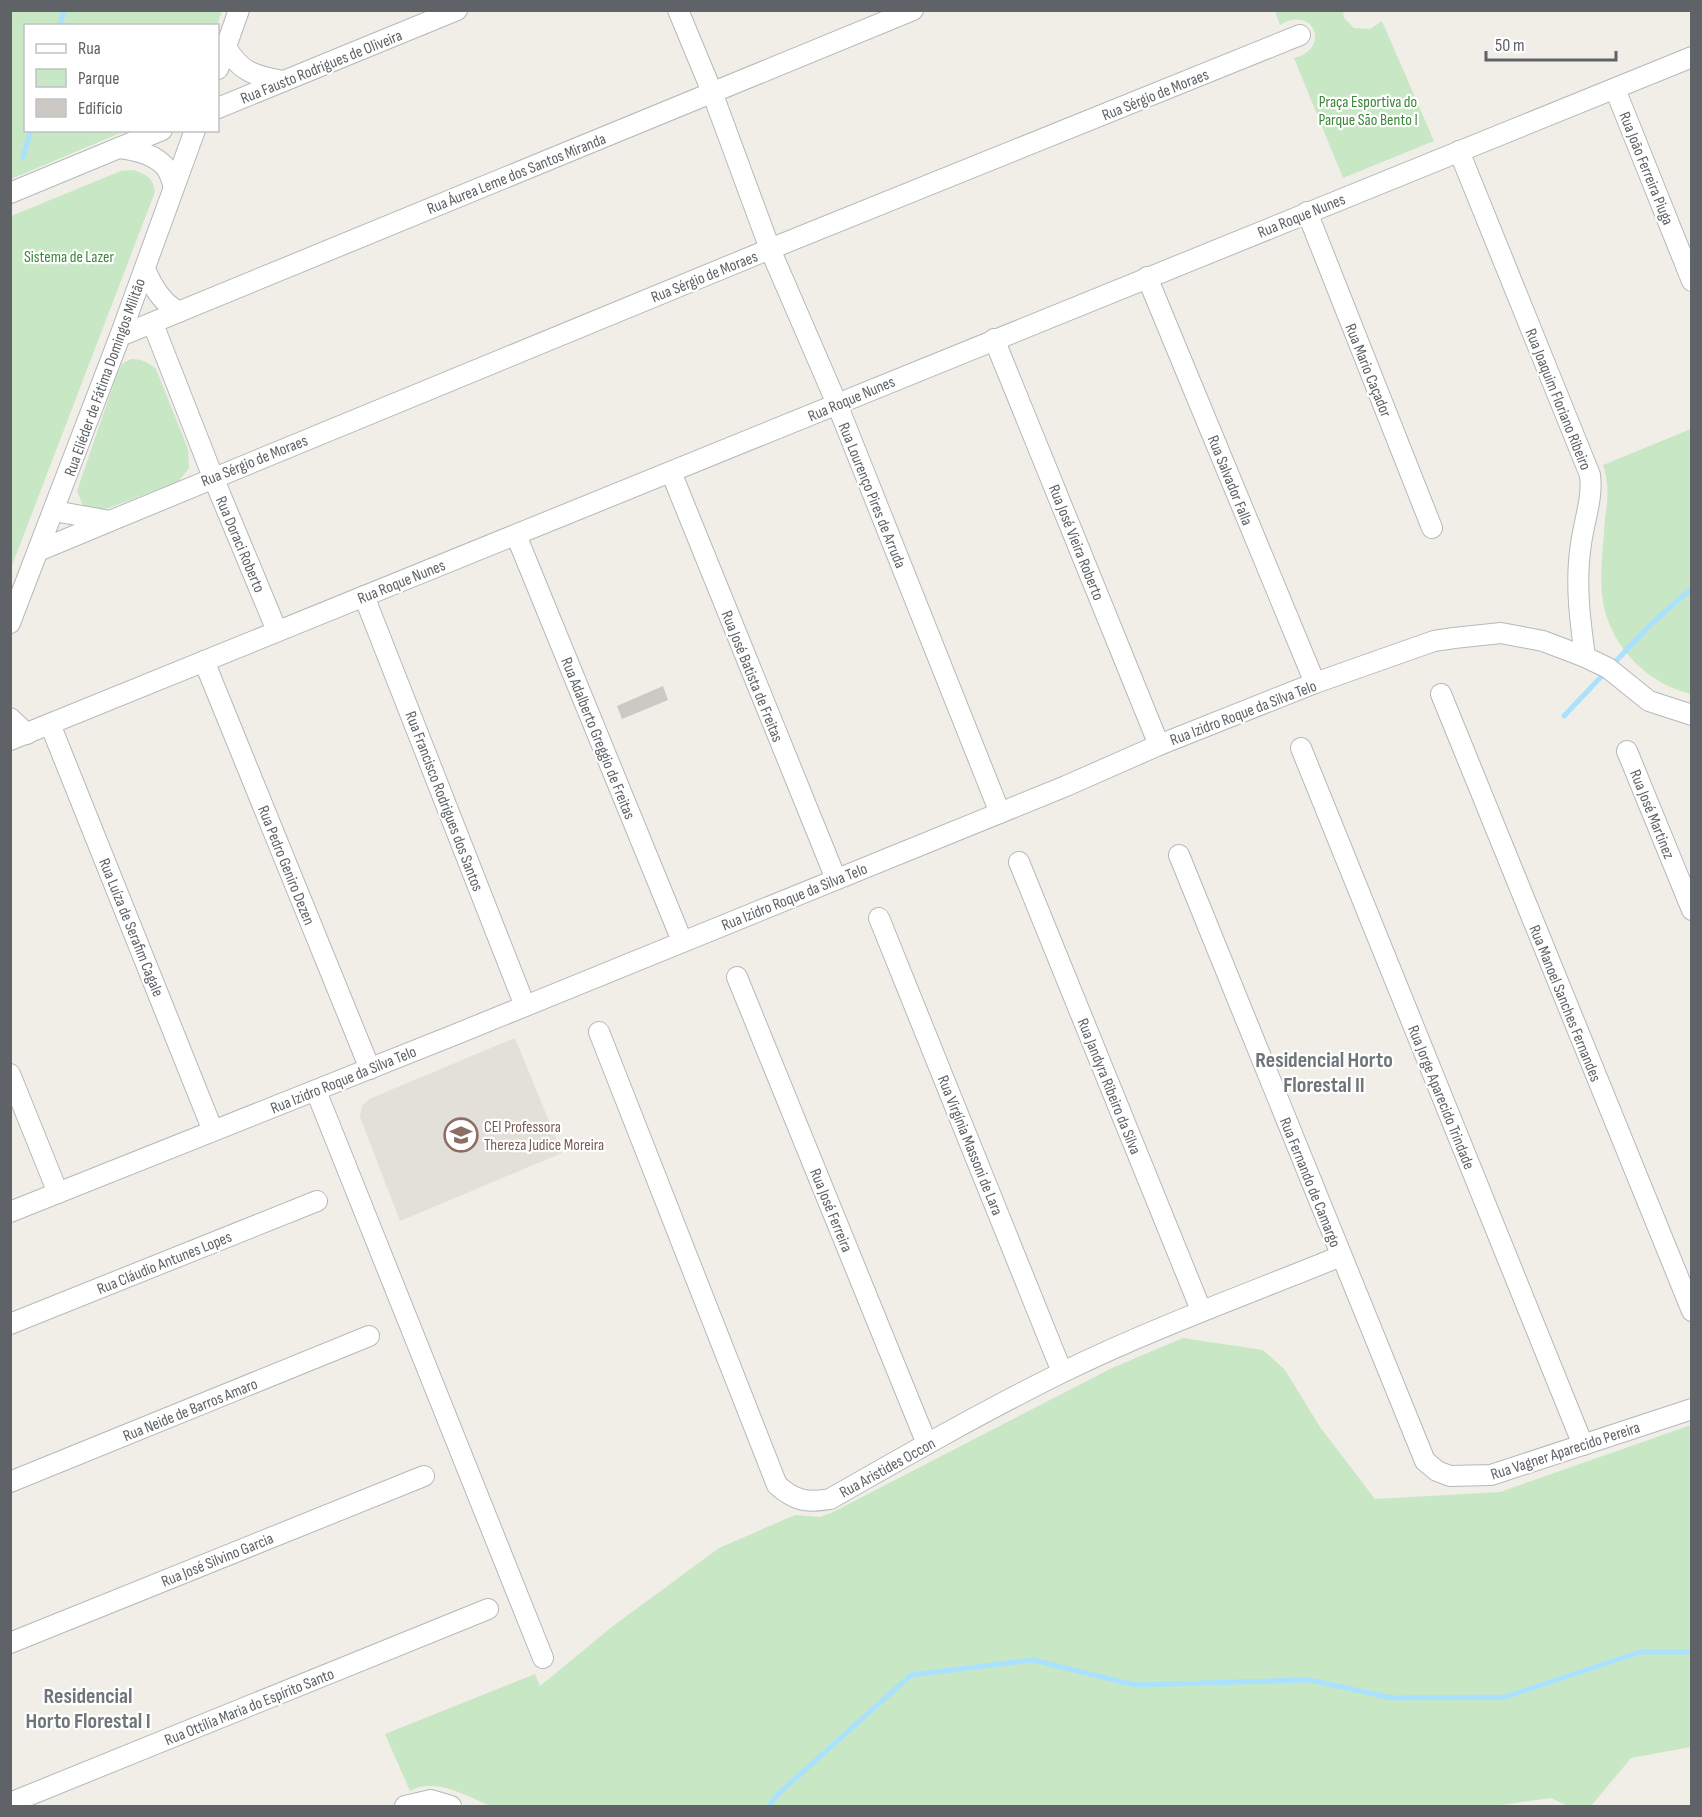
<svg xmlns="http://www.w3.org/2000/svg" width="1702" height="1817" font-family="'Sofia Sans Condensed',sans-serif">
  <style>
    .education { fill: #e3dfd9 }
    .green { fill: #c8e7c5 }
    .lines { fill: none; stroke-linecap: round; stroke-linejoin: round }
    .stream { stroke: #aae1fe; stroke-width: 5 }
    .building { fill: #ccc9c4 }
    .minor-casing { stroke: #b5b8bc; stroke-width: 22 }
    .minor { stroke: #fff; stroke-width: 20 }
    .labels { text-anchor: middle; stroke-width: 4.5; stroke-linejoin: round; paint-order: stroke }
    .street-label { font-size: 16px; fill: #5f6367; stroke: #fff }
    .park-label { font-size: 16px; fill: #3b8637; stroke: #fff }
    .education-label { font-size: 16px; fill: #785e54; stroke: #fff; text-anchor: start }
    .district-label { font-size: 22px; font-weight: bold; fill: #707579; stroke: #fff }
  </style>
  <rect width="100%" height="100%" fill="#f1eee8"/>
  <!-- education -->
  <path class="education" d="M515 1038 562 1153 400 1221 360 1117 362 1106 369 1099Z"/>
  <!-- green -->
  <g class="green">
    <path d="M11 10H222V11L217 25 26 26V130L125 131 11 179Z"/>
    <path d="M1275 11H1343L1344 18 1354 28 1370 29 1382 21 1434 141 1343 178 1294 58C1332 49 1314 4 1280 25Z"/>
    <path d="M134 170C147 175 153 178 155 192L11 568V216L121 171Z"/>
    <path d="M131 359C141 359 148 362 156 369L188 449 189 468 178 482 109 508 93 511 83 506 77 491 116 377 122 364Z"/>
    <path d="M1691 429V694C1649 684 1614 650 1604 607 1599 584 1602 557 1604 533 1605 505 1612 494 1603 465Z"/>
    <path d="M1183 1338 1263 1350 1285 1370 1320 1427 1375 1499 1500 1492 1691 1425V1747L1631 1758 1591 1806H1568L1551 1798 1494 1806H491C466 1796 436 1777 410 1791L385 1734 535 1674 540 1686 613 1626 719 1548 795 1515 820 1517 831 1513 1112 1368Z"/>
  </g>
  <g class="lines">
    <!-- stream -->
    <g class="stream">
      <path d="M60 26 64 10"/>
      <path d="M23 157 31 130"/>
      <path d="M1564 716 1651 624 1692 588"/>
      <path d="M769 1806 777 1795 911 1675 1033 1660 1135 1685 1309 1680 1393 1698 1505 1697 1640 1652H1692"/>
    </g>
  </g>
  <!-- building -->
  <path class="building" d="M663 686 668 700 622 719 617 706Z"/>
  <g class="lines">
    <defs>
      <g id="minor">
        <path d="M678 10 712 92 770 249 837 404 1000 813"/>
        <path d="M226 47C240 72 255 76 283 81"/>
        <path d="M218 69 239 10"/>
        <path d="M1615 89 1692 281"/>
        <path d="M218 108 457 10"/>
        <path d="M119 148C136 150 156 154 167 169 170 174 172 181 174 187"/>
        <path d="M1459 151 1590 475C1593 498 1584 521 1581 544 1575 582 1580 620 1585 657"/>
        <path d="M10 193 162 130"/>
        <path d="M1307 212 1432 528"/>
        <path d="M145 269C152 286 162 303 179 312"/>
        <path d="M1147 277 1315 683"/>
        <path d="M153 324 213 477 277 631"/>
        <path d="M120 336 913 10"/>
        <path d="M994 339 1159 745"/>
        <path d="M671 472 836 879"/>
        <path d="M110 521 770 249 1300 35"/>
        <path d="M516 535 682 941"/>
        <path d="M38 551 110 521 54 511"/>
        <path d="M364 596 525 1006"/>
        <path d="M10 623 120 336 195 130"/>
        <path d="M204 661 370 1069"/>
        <path d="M1441 694 1692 1311"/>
        <path d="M10 718 27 734"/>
        <path d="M50 724 213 1131"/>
        <path d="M10 740 1692 57"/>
        <path d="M1301 748 1583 1445"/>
        <path d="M1627 751 1692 910"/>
        <path d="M1179 855 1425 1461 1437 1471 1450 1476 1491 1475 1692 1409"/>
        <path d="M1019 862 1201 1310"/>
        <path d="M879 918 1062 1372"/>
        <path d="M737 977 927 1444"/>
        <path d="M599 1032 777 1485C795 1501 807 1503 830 1499 907 1455 984 1411 1063 1372 1153 1328 1248 1294 1341 1256"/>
        <path d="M10 1074 58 1193"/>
        <path d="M316 1091 543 1658"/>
        <path d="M10 1212 459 1033 1066 786 1159 745 1315 683 1434 641 1454 638 1501 633 1543 641 1585 657 1608 668 1649 701 1692 715"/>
        <path d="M10 1324 317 1201"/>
        <path d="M10 1482 369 1336"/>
        <path d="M10 1643 424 1476"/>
        <path d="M10 1803 488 1609"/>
        <path d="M405 1806 431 1800 451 1806"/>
      </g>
    </defs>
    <!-- minor casing -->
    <use href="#minor" class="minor-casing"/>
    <!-- minor -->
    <use href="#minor" class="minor"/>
  </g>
  <!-- icons -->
  <defs>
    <symbol id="school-ring" viewBox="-11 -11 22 22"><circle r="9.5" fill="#fff" stroke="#8d6e63" stroke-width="1.5"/><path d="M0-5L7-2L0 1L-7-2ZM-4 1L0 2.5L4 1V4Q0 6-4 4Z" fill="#8d6e63"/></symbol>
  </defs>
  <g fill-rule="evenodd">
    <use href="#school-ring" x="442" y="1116" width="38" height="38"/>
  </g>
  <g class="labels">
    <!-- street labels -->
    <g class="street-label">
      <text transform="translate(321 66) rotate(-22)" y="6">Rua Fausto Rodrigues de Oliveira</text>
      <text transform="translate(1155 94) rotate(-22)" y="6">Rua Sérgio de Moraes</text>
      <text transform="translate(1647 168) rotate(68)" y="6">Rua João Ferreira Piuga</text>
      <text transform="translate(516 173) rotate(-22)" y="6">Rua Áurea Leme dos Santos Miranda</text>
      <text transform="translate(1301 215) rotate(-22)" y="6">Rua Roque Nunes</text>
      <text transform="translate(704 276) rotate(-22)" y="6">Rua Sérgio de Moraes</text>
      <text transform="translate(1369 370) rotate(68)" y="6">Rua Mario Caçador</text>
      <text transform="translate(104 377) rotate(-70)" y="6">Rua Eliéder de Fátima Domingos Militão</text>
      <text transform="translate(851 398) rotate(-23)" y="6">Rua Roque Nunes</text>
      <text transform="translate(1559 399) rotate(68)" y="6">Rua Joaquim Floriano Ribeiro</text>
      <text transform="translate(254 460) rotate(-22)" y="6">Rua Sérgio de Moraes</text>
      <text transform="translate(1231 480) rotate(68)" y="6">Rua Salvador Falla</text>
      <text transform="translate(873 495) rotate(68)" y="6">Rua Lourenço Pires de Arruda</text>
      <text transform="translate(1077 542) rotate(68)" y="6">Rua José Vieira Roberto</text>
      <text transform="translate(241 544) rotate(67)" y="6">Rua Doraci Roberto</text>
      <text transform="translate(401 581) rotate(-22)" y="6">Rua Roque Nunes</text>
      <text transform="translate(753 676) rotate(68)" y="6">Rua José Batista de Freitas</text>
      <text transform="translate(1243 712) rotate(-21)" y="6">Rua Izidro Roque da Silva Telo</text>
      <text transform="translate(599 738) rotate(68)" y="6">Rua Adalberto Greggio de Freitas</text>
      <text transform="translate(445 801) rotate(69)" y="6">Rua Francisco Rodrigues dos Santos</text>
      <text transform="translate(1653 814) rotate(68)" y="6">Rua José Martinez</text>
      <text transform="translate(287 865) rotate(68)" y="6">Rua Pedro Geniro Dezen</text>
      <text transform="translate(794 896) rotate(-22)" y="6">Rua Izidro Roque da Silva Telo</text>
      <text transform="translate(132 927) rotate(68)" y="6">Rua Luíza de Serafim Cagale</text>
      <text transform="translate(1566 1003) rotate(68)" y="6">Rua Manoel Sanches Fernandes</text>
      <text transform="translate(343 1079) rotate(-22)" y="6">Rua Izidro Roque da Silva Telo</text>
      <text transform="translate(1110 1086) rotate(68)" y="6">Rua Jandyra Ribeiro da Silva</text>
      <text transform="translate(1442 1097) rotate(68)" y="6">Rua Jorge Aparecido Trindade</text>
      <text transform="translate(971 1145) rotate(68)" y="6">Rua Virgínia Massoni de Lara</text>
      <text transform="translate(1311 1182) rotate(68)" y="6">Rua Fernando de Camargo</text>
      <text transform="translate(832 1210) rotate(68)" y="6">Rua José Ferreira</text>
      <text transform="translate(164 1262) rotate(-22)" y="6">Rua Cláudio Antunes Lopes</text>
      <text transform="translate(190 1409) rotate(-22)" y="6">Rua Neide de Barros Amaro</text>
      <text transform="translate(1565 1450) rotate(-18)" y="6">Rua Vagner Aparecido Pereira</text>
      <text transform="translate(887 1467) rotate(-29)" y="6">Rua Aristides Occon</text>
      <text transform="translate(217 1559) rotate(-22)" y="6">Rua José Silvino Garcia</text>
      <text transform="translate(249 1706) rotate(-22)" y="6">Rua Ottília Maria do Espírito Santo</text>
    </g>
    <!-- park labels -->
    <g class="park-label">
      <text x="1368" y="107">Praça Esportiva do<tspan x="1368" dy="18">Parque São Bento I</tspan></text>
      <text x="69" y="262">Sistema de Lazer</text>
    </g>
    <!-- education labels -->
    <g class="education-label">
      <text x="484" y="1132">CEI Professora<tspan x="484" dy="18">Thereza Judice Moreira</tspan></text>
    </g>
    <!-- district labels -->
    <g class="district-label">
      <text x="1324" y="1067">Residencial Horto<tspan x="1324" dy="25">Florestal II</tspan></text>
      <text x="88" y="1703">Residencial<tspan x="88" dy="25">Horto Florestal I</tspan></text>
    </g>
  </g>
  <!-- border -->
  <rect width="1702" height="1817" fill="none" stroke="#5f6367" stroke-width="24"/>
  <!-- legend -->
  <rect x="24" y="24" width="195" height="108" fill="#ffffff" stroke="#bfc1c2" stroke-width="1.5"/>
  <rect x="36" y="44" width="30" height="9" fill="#ffffff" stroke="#bfc1c2" stroke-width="1.5"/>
  <text x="78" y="54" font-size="18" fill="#5f6367">Rua</text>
  <rect x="36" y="69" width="30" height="18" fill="#c8e7c5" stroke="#bfc1c2" stroke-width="1.5"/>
  <text x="78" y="84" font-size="18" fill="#5f6367">Parque</text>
  <rect x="36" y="99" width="30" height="18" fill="#ccc9c4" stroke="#bfc1c2" stroke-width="1.5"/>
  <text x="78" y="114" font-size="18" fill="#5f6367">Edifício</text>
  <!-- scale -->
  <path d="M1486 51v9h130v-9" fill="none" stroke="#5f6367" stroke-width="3"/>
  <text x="1495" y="51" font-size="18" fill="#5f6367" stroke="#ffffff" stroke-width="4.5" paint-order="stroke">50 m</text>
</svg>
